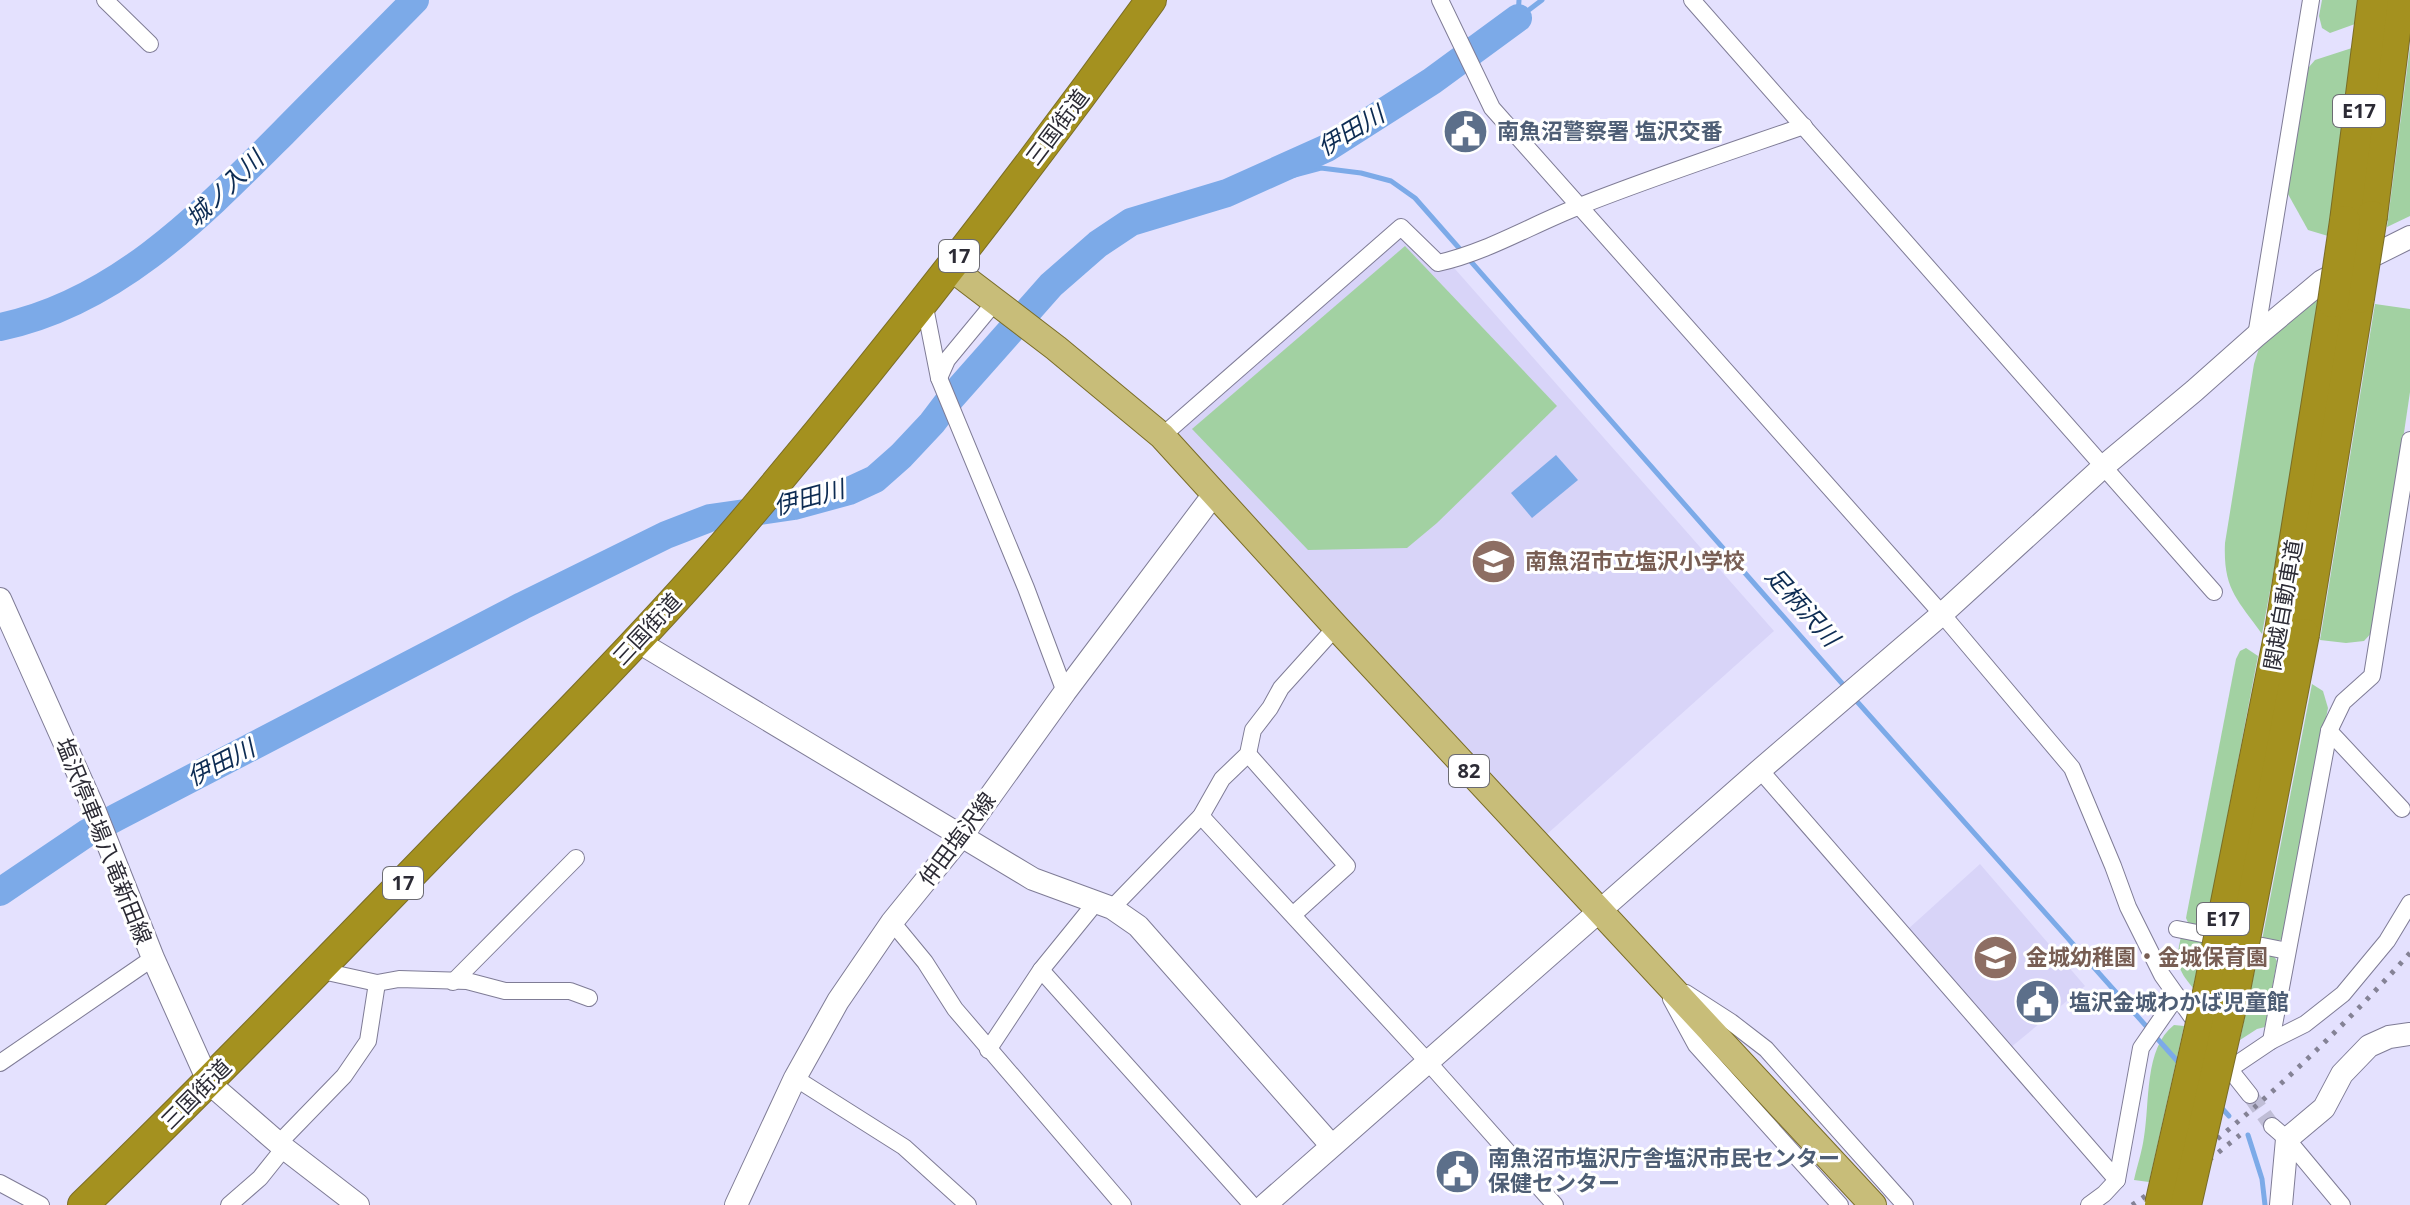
<svg xmlns="http://www.w3.org/2000/svg" width="2410" height="1205" font-family="'Open Sans','Noto Sans JP',sans-serif">
  <style>
    .built { fill: #d8d4f8 }
    .green { fill: #a2d1a2 }
    .water { fill: #7caae8 }
    .lines { fill: none; stroke-linecap: round; stroke-linejoin: round }
    .stream { stroke: #7caae8; stroke-width: 5 }
    .river { stroke: #7caae8; stroke-width: 28 }
    .street-tunnel { stroke: #bfbdd6; stroke-width: 16; stroke-dasharray: 16 8; stroke-linecap: butt }
    .street-casing { stroke: #7f7c96; stroke-width: 18 }
    .secondary-casing { stroke: #7f7c96; stroke-width: 24 }
    .primary-casing { stroke: #7a6d27; stroke-width: 28 }
    .highway-casing { stroke: #7a6d27; stroke-width: 32 }
    .street { stroke: #fff; stroke-width: 16 }
    .secondary { stroke: #fff; stroke-width: 22 }
    .primary { stroke: #c8bd79; stroke-width: 26 }
    .highway { stroke: #a4911f; stroke-width: 30 }
    .rail { stroke: #848295; stroke-width: 5; stroke-dasharray: 4 8; stroke-linecap: butt }
    .highway-bridge-casing { stroke: #7a6d27; stroke-width: 32; stroke-linecap: butt }
    .highway-bridge { stroke: #a4911f; stroke-width: 30 }
    .labels { text-anchor: middle; stroke-width: 6; stroke-linejoin: round; paint-order: stroke }
    .shield { fill: #fff; stroke: #6b6b72; stroke-width: 2 }
    .shield-label { font-size: 20px; font-weight: bold; fill: #2c2b35 }
    .street-label { font-size: 22px; fill: #2c2b35; stroke: #fff }
    .service-label { font-size: 22px; font-weight: bold; fill: #4e5e75; stroke: #fff; text-anchor: start }
    .education-label { font-size: 22px; font-weight: bold; fill: #785e54; stroke: #fff; text-anchor: start }
    .water-label { font-size: 24px; font-style: italic; fill: #0d2c53; stroke: #fff }
  </style>
  <rect width="100%" height="100%" fill="#e4e1fe"/>
  <!-- built -->
  <g class="built">
    <path d="M1401 227 1448 261 1774 631 1536 844 1162 436Z"/>
    <path d="M1980 864 2085 986 2010 1048 1907 930Z"/>
  </g>
  <!-- green -->
  <g class="green">
    <path d="M2322 0H2358L2355 24 2330 33 2322 28 2319 16Z"/>
    <path d="M2410 46V216L2387 227Z"/>
    <path d="M2352 48 2328 236 2308 230 2284 187 2303 74 2315 60Z"/>
    <path d="M1405 246 1557 406 1437 523 1407 548 1308 550 1192 429Z"/>
    <path d="M2318 297 2293 467 2262 634C2237 599 2223 589 2225 543L2254 364 2259 348Z"/>
    <path d="M2375 304 2410 309V392L2375 629 2364 641 2346 643 2320 640Z"/>
    <path d="M2246 648 2258 656 2206 928 2189 925 2186 918 2236 659 2240 651Z"/>
    <path d="M2312 684 2323 691 2328 708 2282 939 2274 943 2262 940Z"/>
    <path d="M2181 937 2203 940 2193 988C2177 969 2175 961 2181 937Z"/>
    <path d="M2259 951 2272 953 2277 961 2265 1027 2257 1029 2240 1040Z"/>
    <path d="M2174 1025 2184 1026 2149 1182 2134 1180C2137 1166 2142 1152 2144 1137 2150 1103 2144 1048 2174 1025Z"/>
  </g>
  <!-- water -->
  <path class="water" d="M1556 455 1578 480 1532 518 1511 493Z"/>
  <g class="lines">
    <!-- stream -->
    <g class="stream">
      <path d="M1518 17 1519 0"/>
      <path d="M1518 18 1542 0"/>
      <path d="M1227 193 1321 168 1361 173 1391 181 1415 198 1847 689"/>
      <path d="M1853 697 2179 1063"/>
      <path d="M2219 1105 2229 1116"/>
      <path d="M2248 1135 2262 1179 2265 1205"/>
    </g>
    <!-- river -->
    <g class="river">
      <path d="M0 327C116 303 201 215 282 134 326 89 371 45 415 0"/>
      <path d="M0 892 87 833 117 817 522 606 666 535 710 518 794 506 849 491 875 479 901 456 932 423 951 398 1051 285 1098 244 1131 222 1227 193 1327 148 1432 81 1518 18"/>
    </g>
    <!-- street-tunnel -->
    <path class="street-tunnel" d="M2250 1095 2272 1126"/>
    <defs>
      <g id="street">
        <path d="M105 0 150 44"/>
        <path d="M1440 0 1492 108 1942 614 2072 768 2113 866 2128 907 2162 975 2199 1027"/>
        <path d="M1692 0 2214 592"/>
        <path d="M924 302 939 378 1026 588 1065 692"/>
        <path d="M2256 336 2311 0"/>
        <path d="M939 378 947 360 995 302"/>
        <path d="M1162 436 1401 227 1438 263C1488 252 1533 224 1580 206 1653 177 1729 152 1804 126"/>
        <path d="M2329 731 2402 809"/>
        <path d="M1248 754 1347 866 1294 914"/>
        <path d="M1760 770 2117 1180"/>
        <path d="M1201 816 1428 1062 1555 1205"/>
        <path d="M1112 908 1201 816 1222 779 1248 754 1253 730 1270 708 1281 688 1336 627"/>
        <path d="M892 922 925 962 955 1009 1123 1205"/>
        <path d="M2177 929 2287 951"/>
        <path d="M318 970 377 983 399 979 467 981 505 991H570L589 998"/>
        <path d="M1041 970 1252 1205"/>
        <path d="M453 982 576 858"/>
        <path d="M1686 993 1731 1022 1766 1049 1905 1205"/>
        <path d="M1671 999 1696 1045 1840 1205"/>
        <path d="M2271 1041 2329 731 2343 702 2372 676 2410 440"/>
        <path d="M988 1050 1041 970 1097 901"/>
        <path d="M2219 1056 2250 1095"/>
        <path d="M0 1063 153 958"/>
        <path d="M2228 1070 2271 1041 2305 1024 2343 994 2387 941 2410 903"/>
        <path d="M795 1078 904 1147 968 1205"/>
        <path d="M2272 1126 2287 1139 2342 1205"/>
        <path d="M279 1143 344 1076 368 1041 377 983"/>
        <path d="M0 1183 41 1205"/>
        <path d="M229 1205 260 1178 284 1148"/>
        <path d="M2089 1205 2104 1194 2117 1180 2141 1048 2177 996"/>
      </g>
      <g id="secondary">
        <path d="M0 599 94 809 153 958 209 1083 284 1148 358 1205"/>
        <path d="M637 641 1033 879 1112 908 1138 926 1331 1145"/>
        <path d="M736 1205 795 1078 838 1001 892 922 961 837 1065 692 1214 494"/>
        <path d="M1265 1205 1760 770 1942 614 2104 466 2194 391 2256 336 2322 281 2410 237"/>
        <path d="M2281 1205 2287 1139 2324 1108 2342 1074 2369 1046 2389 1037 2410 1034"/>
      </g>
      <path id="primary" d="M950 267 1056 348 1162 436 1336 627 1873 1205"/>
      <g id="highway">
        <path d="M2372 216 2399 0"/>
        <path d="M2345 221 2373 0"/>
        <path d="M2280 631 2333 302"/>
        <path d="M2304 634 2359 298"/>
        <path d="M83 1205C211 1081 335 953 459 825 561 720 664 617 758 505 895 342 1026 173 1151 0"/>
      </g>
    </defs>
    <!-- street casing -->
    <use href="#street" class="street-casing"/>
    <!-- secondary casing -->
    <use href="#secondary" class="secondary-casing"/>
    <!-- primary casing -->
    <use href="#primary" class="primary-casing"/>
    <!-- highway casing -->
    <use href="#highway" class="highway-casing"/>
    <!-- street -->
    <use href="#street" class="street"/>
    <!-- secondary -->
    <use href="#secondary" class="secondary"/>
    <!-- primary -->
    <use href="#primary" class="primary"/>
    <!-- highway -->
    <use href="#highway" class="highway"/>
    <!-- rail -->
    <g class="rail">
      <path d="M2132 1205C2160 1187 2185 1165 2210 1145 2282 1086 2348 1022 2410 953"/>
      <path d="M2153 1205 2240 1135"/>
    </g>
    <defs>
      <g id="highway-bridge">
        <path d="M2359 298 2372 216"/>
        <path d="M2333 302 2345 221"/>
        <path d="M2160 1205 2209 988 2280 631"/>
        <path d="M2186 1205 2235 990 2304 634"/>
      </g>
    </defs>
    <!-- highway-bridge casing -->
    <use href="#highway-bridge" class="highway-bridge-casing"/>
    <!-- highway-bridge -->
    <use href="#highway-bridge" class="highway-bridge"/>
  </g>
  <!-- icons -->
  <defs>
    <symbol id="civic-disc" viewBox="-11 -11 22 22"><circle r="9.5" fill="#5c6f8a" stroke="#fff"/><path d="M-.6-6.5H3V-4.5H.6V-3L4-1V1h2V6H-6V1h2V-1L-.6-3ZM-1.2 2.5V6h2.4V2.5Z" fill="#fff"/></symbol>
    <symbol id="school-disc" viewBox="-11 -11 22 22"><circle r="9.5" fill="#8d6e63" stroke="#fff"/><path d="M0-5L7-2L0 1L-7-2ZM-4 1L0 2.5L4 1V4Q0 6-4 4Z" fill="#fff"/></symbol>
  </defs>
  <g fill-rule="evenodd">
    <use href="#civic-disc" x="1440" y="106" width="51" height="51"/>
    <use href="#school-disc" x="1468" y="536" width="51" height="51"/>
    <use href="#school-disc" x="1970" y="932" width="51" height="51"/>
    <use href="#civic-disc" x="2012" y="976" width="51" height="51"/>
    <use href="#civic-disc" x="1432" y="1146" width="51" height="51"/>
  </g>
  <g class="labels">
    <!-- shield labels -->
    <g class="shield">
      <rect x="2333" y="95" width="52" height="32" rx="6"/>
      <rect x="939" y="240" width="40" height="32" rx="6"/>
      <rect x="1449" y="755" width="40" height="32" rx="6"/>
      <rect x="383" y="867" width="40" height="32" rx="6"/>
      <rect x="2197" y="903" width="52" height="32" rx="6"/>
    </g>
    <g class="shield-label">
      <text x="2359" y="118">E17</text>
      <text x="959" y="263">17</text>
      <text x="1469" y="778">82</text>
      <text x="403" y="890">17</text>
      <text x="2223" y="926">E17</text>
    </g>
    <!-- street labels -->
    <g class="street-label">
      <text transform="translate(1057 127) rotate(-53)" y="8">三国街道</text>
      <text transform="translate(2283 605) rotate(-80)" y="8">関越自動車道</text>
      <text transform="translate(647 629) rotate(-47)" y="8">三国街道</text>
      <text transform="translate(957 839) rotate(-53)" y="8">仲田塩沢線</text>
      <text transform="translate(104 841) rotate(68)" y="8">塩沢停車場八竜新田線</text>
      <text transform="translate(196 1094) rotate(-45)" y="8">三国街道</text>
    </g>
    <!-- service labels -->
    <g class="service-label">
      <text x="1497" y="139">南魚沼警察署 塩沢交番</text>
      <text x="2069" y="1010">塩沢金城わかば児童館</text>
      <text x="1488" y="1166">南魚沼市塩沢庁舎塩沢市民センター<tspan x="1488" dy="25">保健センター</tspan></text>
    </g>
    <!-- education labels -->
    <g class="education-label">
      <text x="1525" y="569">南魚沼市立塩沢小学校</text>
      <text x="2026" y="965">金城幼稚園・金城保育園</text>
    </g>
    <!-- water labels -->
    <g class="water-label">
      <text transform="translate(1351 131) rotate(-31)" y="8">伊田川</text>
      <text transform="translate(225 189) rotate(-44)" y="8">城ノ入川</text>
      <text transform="translate(809 498) rotate(-15)" y="8">伊田川</text>
      <text transform="translate(1802 607) rotate(48)" y="8">足柄沢川</text>
      <text transform="translate(221 763) rotate(-27)" y="8">伊田川</text>
    </g>
  </g>
</svg>
